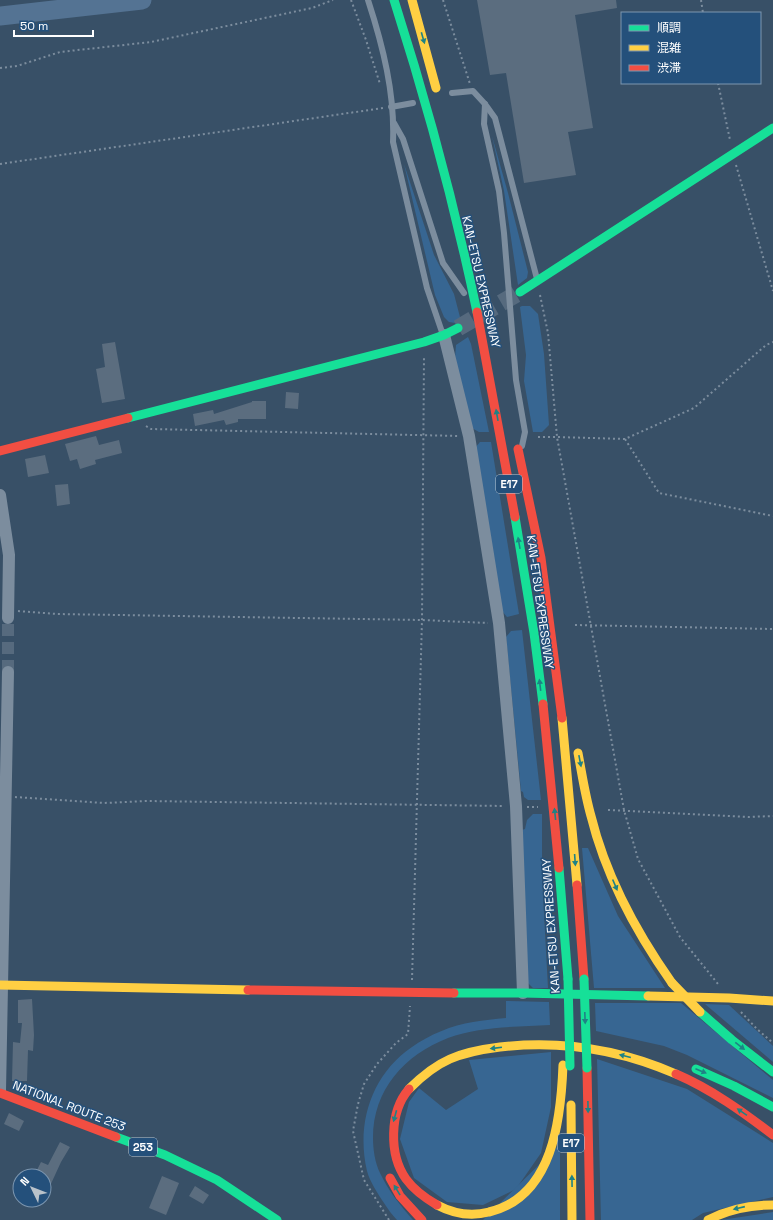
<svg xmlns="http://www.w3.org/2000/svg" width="773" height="1220" font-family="'Space Grotesk','Noto Sans JP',sans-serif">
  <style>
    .green { fill: #376692 }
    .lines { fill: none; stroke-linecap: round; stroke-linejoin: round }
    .river { stroke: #547393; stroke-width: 19 }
    .building { fill: #5b6d7f }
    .street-tunnel { stroke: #566a7e; stroke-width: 12; stroke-dasharray: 12 6; stroke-linecap: butt }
    .secondary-tunnel { stroke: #566a7e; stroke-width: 17; stroke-dasharray: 17 8; stroke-linecap: butt }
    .path { stroke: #7c8d9e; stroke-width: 2; stroke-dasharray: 2 3; stroke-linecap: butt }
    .lane { stroke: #7c8d9e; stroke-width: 6 }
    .street { stroke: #7c8d9e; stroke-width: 12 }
    .fast { stroke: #16e098; stroke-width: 9 }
    .slow { stroke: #ffcf43; stroke-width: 9 }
    .jam { stroke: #f24e42; stroke-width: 9 }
    .fast-bridge { stroke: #16e098; stroke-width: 9 }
    .slow-bridge { stroke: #ffcf43; stroke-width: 9 }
    .oneway { fill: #1f8285 }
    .labels { text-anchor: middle; stroke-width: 3; stroke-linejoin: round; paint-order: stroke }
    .shield { fill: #24507b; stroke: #bdcad7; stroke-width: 1 }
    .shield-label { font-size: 11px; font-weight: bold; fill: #fff }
    .street-label { font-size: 12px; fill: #fff; stroke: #24507b }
  </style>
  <rect width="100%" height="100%" fill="#385067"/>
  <!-- green -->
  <g class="green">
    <path d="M492 136 508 193 528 272 527 278 518 285 504 191Z"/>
    <path d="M404 164 434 255 454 294 461 321 455 323 449 322 444 317 435 295Z"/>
    <path d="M522 306H530L538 314 544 354 549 425 542 432H533L524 381 526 355 520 307Z"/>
    <path d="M468 337 471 344 489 432H479L470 427 455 358 456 345Z"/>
    <path d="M480 442H491L519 614 507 617 502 611 474 449Z"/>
    <path d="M522 630 541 800H528L524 797 523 792 521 791 506 637 511 631Z"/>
    <path d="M533 814H542V876L548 988H533L528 983 522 830 525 829 527 820Z"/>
    <path d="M582 848H588L618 916 665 988H594Z"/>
    <path d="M506 1001 549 1002 550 1025C516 1027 480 1026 448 1038 404 1055 373 1090 373 1138 373 1149 375 1163 380 1173 389 1192 400 1205 413 1220H397C392 1215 388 1209 384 1203 378 1194 370 1182 367 1171 356 1124 371 1075 412 1047 429 1035 452 1025 473 1022 484 1020 495 1019 506 1018Z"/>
    <path d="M595 1003H681L773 1080V1098L687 1055 664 1046 596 1031Z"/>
    <path d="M705 1004 729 1005 773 1046V1062Z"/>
    <path d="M551 1052V1107L541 1153 516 1189 483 1205 447 1202 414 1178 400 1139 409 1102 419 1088 446 1110 478 1089 469 1060Z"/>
    <path d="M597 1059 687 1089 773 1143V1197L703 1213 692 1220H601Z"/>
    <path d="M560 1144V1220H483Z"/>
    <path d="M773 1212V1220H721Z"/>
  </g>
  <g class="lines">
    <!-- river -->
    <path class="river" d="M0 16 142 0"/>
  </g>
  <!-- building -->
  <g class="building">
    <path d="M477 0H616L617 8 575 15 593 128 568 132 576 175 524 183 506 73 490 75Z"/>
    <path d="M115 342 125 399 102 403 96 369 105 367 102 344Z"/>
    <path d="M286 392 299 393 298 409 285 408Z"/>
    <path d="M252 401H266V419H238V422L226 425 224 420 195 426 193 414 213 410 214 414 252 402Z"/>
    <path d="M96 436 99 445 119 440 122 453 95 460 96 464 80 469 77 459 70 461 65 444Z"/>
    <path d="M45 455 49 473 28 477 25 459Z"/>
    <path d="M68 484 70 504 57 506 55 485Z"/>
    <path d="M32 999 34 1035 33 1051 28 1050 27 1081H12L13 1042 20 1043 22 1023H18V1000Z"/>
    <path d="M9 1113 24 1121 19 1131 4 1124Z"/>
    <path d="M60 1142 70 1147 61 1162 44 1199V1176L36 1172 41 1162 48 1165Z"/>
    <path d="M162 1176 179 1183 166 1215 149 1208Z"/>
    <path d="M195 1186 209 1195 203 1204 189 1196Z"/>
  </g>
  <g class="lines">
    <!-- street-tunnel -->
    <path class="street-tunnel" d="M8 672V618"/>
    <!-- secondary-tunnel -->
    <path class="secondary-tunnel" d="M458 328 520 292"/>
    <!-- path -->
    <g class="path">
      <path d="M351 0 366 40 380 84"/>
      <path d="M443 0 470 84"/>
      <path d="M701 0 703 13"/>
      <path d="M0 68 17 66 60 52 151 42 312 8 333 0"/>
      <path d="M718 83 730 140"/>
      <path d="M0 164 383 108"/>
      <path d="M736 165 773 291"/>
      <path d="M540 295 548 333 557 437 624 810 638 859 680 937 718 984"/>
      <path d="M146 426 151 429 459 436"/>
      <path d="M538 437H557L625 439 694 408 766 345 773 342"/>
      <path d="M625 439 659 493 773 516"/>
      <path d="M18 611 57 614 422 620 488 623"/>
      <path d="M575 625 773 629"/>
      <path d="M15 797 104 803 146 801 504 806"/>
      <path d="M527 807H538"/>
      <path d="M608 810 748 817 773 816"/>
      <path d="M412 980 422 620 424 356"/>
      <path d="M741 1012 757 1029 773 1043"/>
      <path d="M389 1220 364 1180 353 1131 358 1104 364 1084 377 1064 396 1043 408 1034 410 1006"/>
    </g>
    <!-- lane -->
    <g class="lane">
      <path d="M368 0C383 46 395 94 393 142L427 288 443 335"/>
      <path d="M452 93 473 91 485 104 495 118 537 279"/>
      <path d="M485 104 484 124 499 191 504 233 516 380 525 432 522 446"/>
      <path d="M391 107 413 103"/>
      <path d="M394 123 403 139 443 263 464 293"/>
    </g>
    <!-- street -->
    <g class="street">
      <path d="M444 335 469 436 499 623 516 806 523 993"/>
      <path d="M0 495 9 555 8 618"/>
      <path d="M0 1091 8 672"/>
    </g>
    <!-- fast -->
    <g class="fast">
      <path d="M394 0C427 103 455 207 477 312"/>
      <path d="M520 292 773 128"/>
      <path d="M128 418 424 342 444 335 458 328"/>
      <path d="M515 517 534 633 543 704"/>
      <path d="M559 868 568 979"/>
      <path d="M454 993H523L648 996"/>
      <path d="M700 1012 732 1040 773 1072"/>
      <path d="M696 1069 734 1086 773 1107"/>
      <path d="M116 1137 165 1155 217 1180 277 1220"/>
    </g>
    <!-- slow -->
    <g class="slow">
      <path d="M412 0 436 88"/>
      <path d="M562 718 577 885"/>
      <path d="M578 753C582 774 585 795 591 816 606 877 636 932 672 983"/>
      <path d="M0 985 248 990"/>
      <path d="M648 996 729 998 773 1001"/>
      <path d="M409 1089C421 1077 434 1066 450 1059 466 1052 484 1049 500 1047 560 1040 621 1050 676 1074"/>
      <path d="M571 1105 572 1220"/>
      <path d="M437 1205C454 1214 470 1217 489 1212 553 1197 561 1119 563 1065"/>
      <path d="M708 1220C729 1209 749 1205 773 1205"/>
    </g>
    <!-- jam -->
    <g class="jam">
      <path d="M477 312 515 517"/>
      <path d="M518 449 541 558 562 718"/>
      <path d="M0 451 128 418"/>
      <path d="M543 704 559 868"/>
      <path d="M577 885 584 979"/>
      <path d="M248 990 454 993"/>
      <path d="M587 1068 590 1220"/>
      <path d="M676 1074C711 1089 743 1112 773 1135"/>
      <path d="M409 1089C389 1112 389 1155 406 1179 414 1190 425 1198 437 1205"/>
      <path d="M0 1093 116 1137"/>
      <path d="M390 1178 400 1196 422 1220"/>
    </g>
    <!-- fast-bridge -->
    <g class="fast-bridge">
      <path d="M568 979 570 1066"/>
      <path d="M584 979 587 1068"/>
    </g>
    <!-- slow-bridge -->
    <path class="slow-bridge" d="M672 983 700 1012"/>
  </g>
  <!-- one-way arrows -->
  <defs><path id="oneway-solid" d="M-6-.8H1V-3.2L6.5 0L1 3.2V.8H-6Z"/></defs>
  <g class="oneway">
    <use href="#oneway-solid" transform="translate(423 38) rotate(74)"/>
    <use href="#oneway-solid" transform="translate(497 415) rotate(-100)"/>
    <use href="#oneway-solid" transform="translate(519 543) rotate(-100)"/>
    <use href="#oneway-solid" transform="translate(540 685) rotate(-97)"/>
    <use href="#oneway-solid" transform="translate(580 761) rotate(79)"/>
    <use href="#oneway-solid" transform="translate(555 814) rotate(-96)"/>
    <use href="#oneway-solid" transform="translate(575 860) rotate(86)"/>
    <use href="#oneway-solid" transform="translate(615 885) rotate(67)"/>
    <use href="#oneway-solid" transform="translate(585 1018) rotate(88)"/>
    <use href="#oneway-solid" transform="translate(740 1046) rotate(38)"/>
    <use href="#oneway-solid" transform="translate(496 1048) rotate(173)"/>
    <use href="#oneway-solid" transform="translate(625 1056) rotate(-166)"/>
    <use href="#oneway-solid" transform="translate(701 1071) rotate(23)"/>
    <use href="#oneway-solid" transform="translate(588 1107) rotate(89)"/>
    <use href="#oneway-solid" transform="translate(742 1112) rotate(-146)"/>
    <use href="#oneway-solid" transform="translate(395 1116) rotate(105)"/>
    <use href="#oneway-solid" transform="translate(572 1181) rotate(-91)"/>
    <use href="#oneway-solid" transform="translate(397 1190) rotate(-121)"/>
    <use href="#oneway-solid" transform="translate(739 1208) rotate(167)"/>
  </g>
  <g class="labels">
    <!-- shield labels -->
    <g class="shield">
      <rect x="496" y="475" width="26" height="18" rx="3"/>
      <rect x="558" y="1134" width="26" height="18" rx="3"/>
      <rect x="129" y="1138" width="28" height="18" rx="3"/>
    </g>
    <g class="shield-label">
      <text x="509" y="488">E17</text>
      <text x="571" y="1147">E17</text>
      <text x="143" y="1151">253</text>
    </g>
    <!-- street labels -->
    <g class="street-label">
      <text transform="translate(481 282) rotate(77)" y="4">KAN-ETSU EXPRESSWAY</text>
      <text transform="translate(540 602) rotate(82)" y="4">KAN-ETSU EXPRESSWAY</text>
      <text transform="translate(551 926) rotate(-94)" y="4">KAN-ETSU EXPRESSWAY</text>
      <text transform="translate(69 1106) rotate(21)" y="4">NATIONAL ROUTE 253</text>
    </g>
  </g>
  <!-- legend -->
  <rect x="621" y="12" width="140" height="72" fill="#24507b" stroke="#7c96b0"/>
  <rect x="629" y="25" width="20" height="6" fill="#16e098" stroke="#7c96b0"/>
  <text x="657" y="32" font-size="12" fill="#ffffff">順調</text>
  <rect x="629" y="45" width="20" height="6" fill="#ffcf43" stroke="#7c96b0"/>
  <text x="657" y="52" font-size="12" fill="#ffffff">混雑</text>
  <rect x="629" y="65" width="20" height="6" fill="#f24e42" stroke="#7c96b0"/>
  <text x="657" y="72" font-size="12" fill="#ffffff">渋滞</text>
  <!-- north arrow -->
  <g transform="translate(32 1188) rotate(313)"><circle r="19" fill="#24507b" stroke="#7c96b0"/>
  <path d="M0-3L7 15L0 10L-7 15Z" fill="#b9c2ca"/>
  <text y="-6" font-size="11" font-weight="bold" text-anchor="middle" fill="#ffffff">N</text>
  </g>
  <!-- scale -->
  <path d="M14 30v6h79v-6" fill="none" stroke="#ffffff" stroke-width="2"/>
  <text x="20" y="30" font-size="12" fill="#ffffff" stroke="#24507b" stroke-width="3" paint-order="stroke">50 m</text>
</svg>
